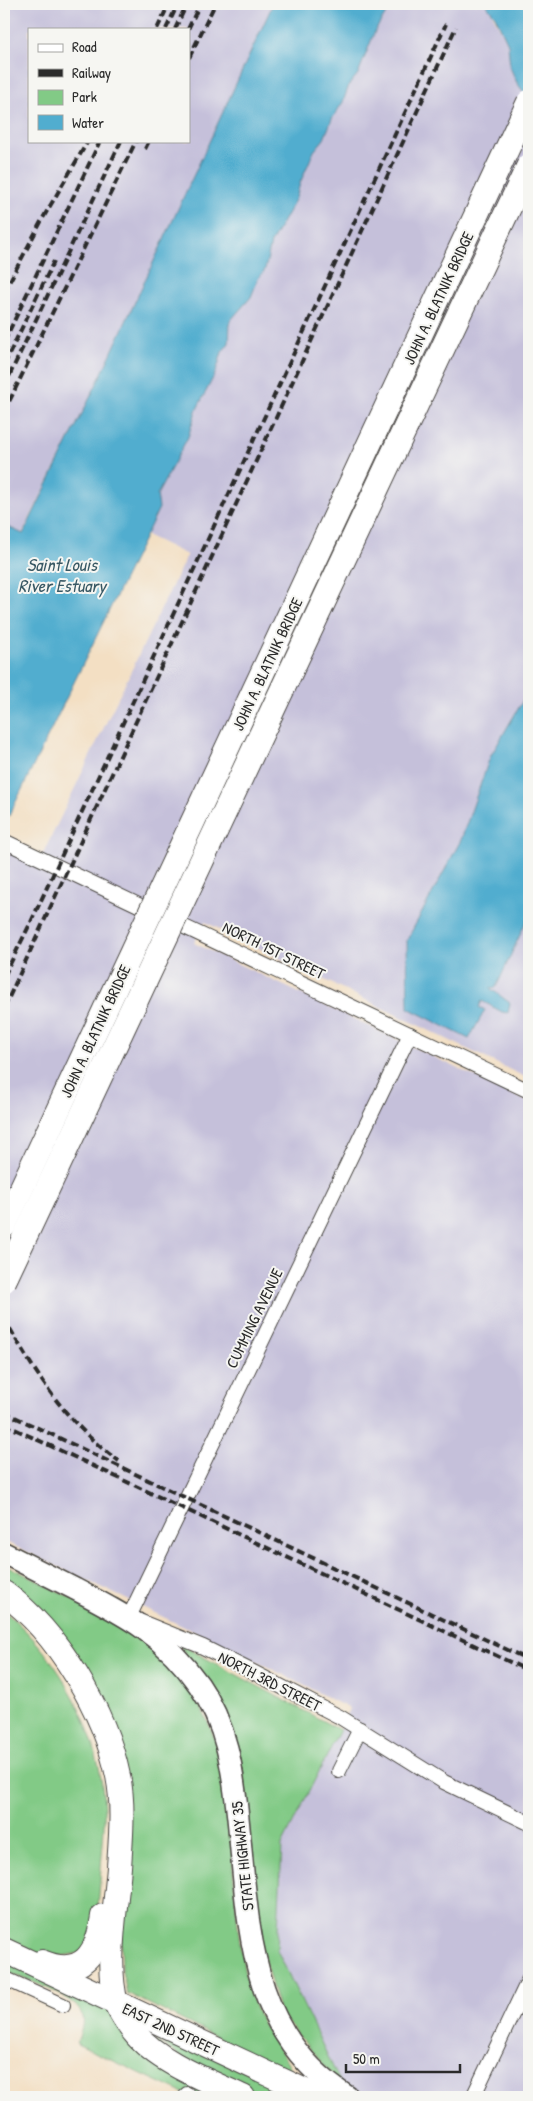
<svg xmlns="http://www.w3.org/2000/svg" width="533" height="2101" font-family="'Patrick Hand',sans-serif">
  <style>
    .industrial { fill: #c5c0da; fill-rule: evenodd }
    .green { fill: #82ca86; stroke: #567a58 }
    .water { fill: #51adcf; stroke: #3e6c7d }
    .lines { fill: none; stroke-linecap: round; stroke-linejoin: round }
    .street-casing { stroke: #494642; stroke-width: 16 }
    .primary-casing { stroke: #494642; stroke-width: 24 }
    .highway-casing { stroke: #494642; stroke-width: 26 }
    .street { stroke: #fff; stroke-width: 14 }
    .primary { stroke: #fff; stroke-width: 21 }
    .highway { stroke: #fff; stroke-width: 24 }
    .rail { stroke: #2b2b2b; stroke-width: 4; stroke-dasharray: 8 4; stroke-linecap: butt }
    .highway-bridge-casing { stroke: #494642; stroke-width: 26; stroke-linecap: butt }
    .highway-bridge { stroke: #fff; stroke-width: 24 }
    .labels { text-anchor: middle; stroke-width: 4; stroke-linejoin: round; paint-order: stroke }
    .street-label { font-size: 16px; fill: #2b2b2b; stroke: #f6f6f2 }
    .water-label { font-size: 18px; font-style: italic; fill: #385864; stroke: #f6f6f2 }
  </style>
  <rect width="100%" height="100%" fill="#f6f6f2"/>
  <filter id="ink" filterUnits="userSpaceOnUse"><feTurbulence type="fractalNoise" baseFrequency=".02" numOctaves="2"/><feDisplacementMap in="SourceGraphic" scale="10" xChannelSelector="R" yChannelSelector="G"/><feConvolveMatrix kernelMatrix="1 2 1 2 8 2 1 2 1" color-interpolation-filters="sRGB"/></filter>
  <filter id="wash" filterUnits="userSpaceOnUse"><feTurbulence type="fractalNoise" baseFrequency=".0096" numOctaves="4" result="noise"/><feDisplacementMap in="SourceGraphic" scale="20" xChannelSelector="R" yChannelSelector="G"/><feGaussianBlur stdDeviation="1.12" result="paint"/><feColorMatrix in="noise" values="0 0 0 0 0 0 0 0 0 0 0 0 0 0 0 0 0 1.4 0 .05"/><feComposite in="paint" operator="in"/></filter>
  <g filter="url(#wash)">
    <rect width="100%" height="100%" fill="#f3dfc3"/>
    <!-- industrial -->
    <g class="industrial">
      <path d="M4 4H273L102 373 22 534 4 525ZM29 29H189V141H29Z"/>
      <path d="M392 4H487L508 44 510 67 517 83 529 99V690L490 757 461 840 442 877 408 1008 485 1010 479 1007 482 1001 502 1012 510 1003 489 988 499 981 529 915V1079L205 922 194 943 529 1102V2097H355L343 2088 277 1950 282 1845 350 1709 268 1667 4 1541V841L41 858 187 555 146 535 159 508 157 495 188 437 196 411 216 372 222 352 229 343 230 321 251 297 258 279 265 270 271 243 296 198 300 183 314 151 324 139 332 119 343 102 349 85 358 74 375 31Z"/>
    </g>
    <!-- green -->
    <g class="green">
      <path d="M4 1564C79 1603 165 1635 205 1716 219 1743 224 1776 228 1807 234 1860 234 1915 244 1968 248 1992 257 2014 269 2035 276 2046 290 2061 292 2074L127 1993 122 1972 116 1730C92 1669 57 1617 4 1578Z"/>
      <path d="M4 1611C61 1657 102 1734 104 1809 105 1829 102 1850 101 1869 99 1889 99 1911 94 1930 92 1938 85 1946 81 1953L47 1958 4 1937Z"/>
      <path d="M181 1645 340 1730 282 1845 277 1950 343 2088 280 2014 262 1951 244 1779 239 1753 180 1646Z"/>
      <path d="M4 1956 110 2005 224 2097 187 2095 77 2044C80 2034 85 2023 81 2013 74 1995 22 1978 4 1971Z"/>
      <path d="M143 2022 301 2097H262L182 2058 147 2033Z"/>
    </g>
    <!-- water -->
    <g class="water">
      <path d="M273 4H392L375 31 358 74 349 85 343 102 332 119 324 139 314 151 300 183 296 198 271 243 265 270 258 279 251 297 230 321 229 343 222 352 216 372 196 411 188 437 157 495 159 508 9 816 4 813V525L23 534 102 373Z"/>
      <path d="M486 4H529V99L517 83 510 67 508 44 495 16Z"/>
      <path d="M529 690V915L499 981 496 987 490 988 510 1003 508 1013 502 1012 482 1001 479 1007 485 1010 469 1039 408 1008 407 940 461 840 490 757Z"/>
    </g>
  </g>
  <g filter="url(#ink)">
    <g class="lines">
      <defs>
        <g id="street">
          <path d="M4 841 529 1091"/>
          <path d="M410 1034 129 1617 203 1647 251 1671 340 1717 444 1782 529 1823"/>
          <path d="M339 1771 360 1729"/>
          <path d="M4 1978 63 2005"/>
          <path d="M186 2097 187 2094"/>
          <path d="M473 2097 529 1979"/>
        </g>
        <path id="primary" d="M4 1553C28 1565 51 1577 75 1589 127 1616 164 1635 199 1685 227 1725 233 1770 238 1818 249 1924 247 2033 348 2097"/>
        <g id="highway">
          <path d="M4 1593C58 1632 105 1712 118 1776 124 1805 121 1837 119 1867 116 1907 105 1964 116 2003 118 2009 129 2026 134 2032 157 2062 209 2081 243 2097"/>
          <path d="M4 1950 318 2097"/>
          <path d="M42 1962C83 1979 98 1952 103 1916"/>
        </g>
      </defs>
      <!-- street casing -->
      <use href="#street" class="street-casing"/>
      <!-- primary casing -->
      <use href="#primary" class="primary-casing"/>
      <!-- highway casing -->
      <use href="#highway" class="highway-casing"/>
      <!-- street -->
      <use href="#street" class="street"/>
      <!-- primary -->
      <use href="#primary" class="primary"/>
      <!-- highway -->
      <use href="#highway" class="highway"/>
      <!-- rail -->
      <g class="rail">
        <path d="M157 29 169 4"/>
        <path d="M166 29 178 4"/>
        <path d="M175 29 187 4"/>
        <path d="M188 29 200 4"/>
        <path d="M189 58 215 4"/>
        <path d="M145 149 149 141"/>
        <path d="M4 292 43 218 88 141"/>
        <path d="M4 342 100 141"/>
        <path d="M4 365 54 261"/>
        <path d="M4 387 121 141"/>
        <path d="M4 412 136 141"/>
        <path d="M4 976 31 922 446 24"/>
        <path d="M4 1008 456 27"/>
        <path d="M4 1318C34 1372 67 1425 119 1461"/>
        <path d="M4 1412 529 1660"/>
        <path d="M4 1424 529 1671"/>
      </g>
      <defs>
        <g id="highway-bridge">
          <path d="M4 1226 529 102"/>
          <path d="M4 1281 529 165"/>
        </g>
      </defs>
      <!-- highway-bridge casing -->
      <use href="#highway-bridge" class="highway-bridge-casing"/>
      <!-- highway-bridge -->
      <use href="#highway-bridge" class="highway-bridge"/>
    </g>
  </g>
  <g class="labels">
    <!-- street labels -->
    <g class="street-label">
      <text transform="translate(438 298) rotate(-65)" y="6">JOHN A. BLATNIK BRIDGE</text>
      <text transform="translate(267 664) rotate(-65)" y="6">JOHN A. BLATNIK BRIDGE</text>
      <text transform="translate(274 950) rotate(26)" y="6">NORTH 1ST STREET</text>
      <text transform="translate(95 1031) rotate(-65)" y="6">JOHN A. BLATNIK BRIDGE</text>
      <text transform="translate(254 1318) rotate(-64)" y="6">CUMMING AVENUE</text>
      <text transform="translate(270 1681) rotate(27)" y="6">NORTH 3RD STREET</text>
      <text transform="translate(242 1856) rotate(-96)" y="6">STATE HIGHWAY 35</text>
      <text transform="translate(171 2029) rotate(25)" y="6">EAST 2ND STREET</text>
    </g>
    <!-- water labels -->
    <g class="water-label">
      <text x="62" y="571">Saint Louis<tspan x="62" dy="21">River Estuary</tspan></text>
    </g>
  </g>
  <!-- margin -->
  <rect width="533" height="2101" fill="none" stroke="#f6f6f2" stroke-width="20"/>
  <!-- legend -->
  <rect x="28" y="28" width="162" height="115" fill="#f6f6f2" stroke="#a5a5a2"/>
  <rect x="38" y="44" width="25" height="8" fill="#ffffff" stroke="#a5a5a2"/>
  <text x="72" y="52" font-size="15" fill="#2b2b2b">Road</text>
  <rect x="38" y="69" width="25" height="8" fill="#2b2b2b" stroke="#a5a5a2"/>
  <text x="72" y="78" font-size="15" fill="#2b2b2b">Railway</text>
  <rect x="38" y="90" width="25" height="15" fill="#82ca86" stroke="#a5a5a2"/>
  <text x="72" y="102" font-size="15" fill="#2b2b2b">Park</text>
  <rect x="38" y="115" width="25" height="15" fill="#51adcf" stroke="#a5a5a2"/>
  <text x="72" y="128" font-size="15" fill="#2b2b2b">Water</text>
  <!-- scale -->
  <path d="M346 2064v8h114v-8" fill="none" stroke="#2b2b2b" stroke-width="2.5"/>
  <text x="353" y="2064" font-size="15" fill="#2b2b2b" stroke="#f6f6f2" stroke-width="4" paint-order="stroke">50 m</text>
</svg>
